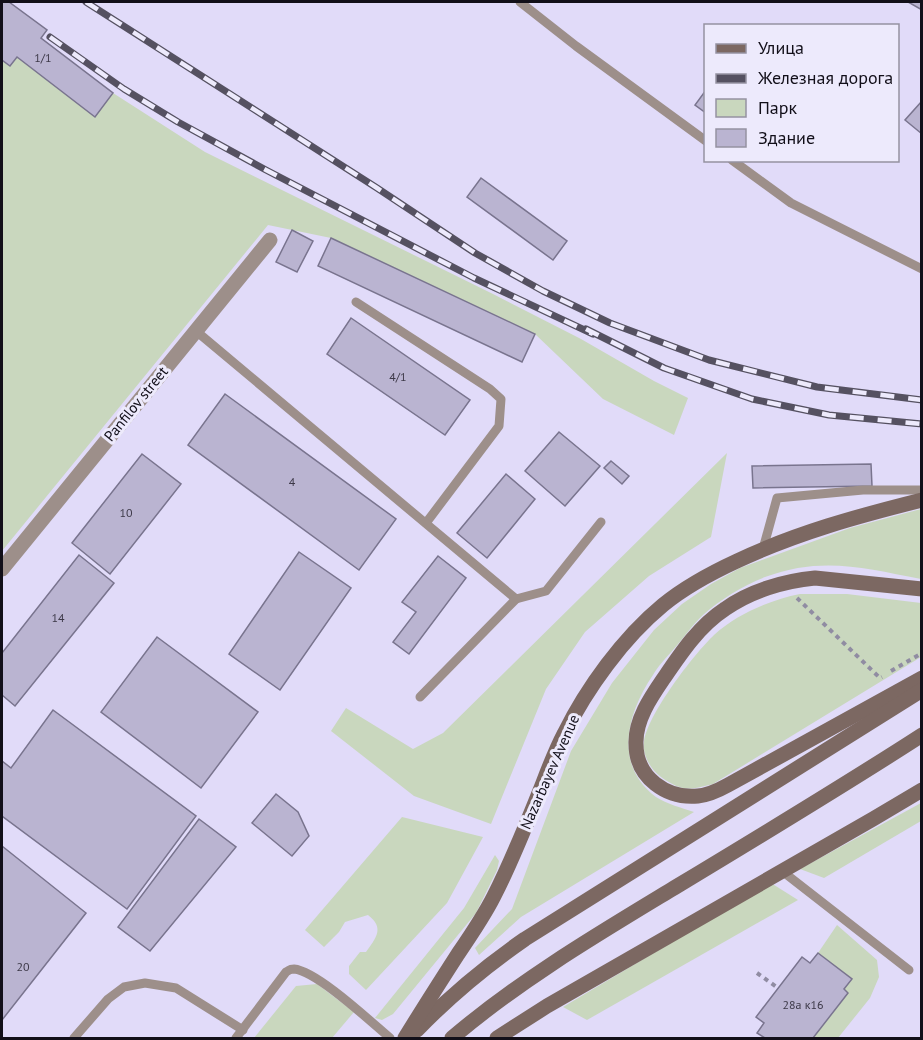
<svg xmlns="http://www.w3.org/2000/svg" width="923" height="1040" font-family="'PT Sans',sans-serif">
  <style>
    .green { fill: #c9d7be }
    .building { fill: #bab4d1; stroke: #79748e; stroke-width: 1.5 }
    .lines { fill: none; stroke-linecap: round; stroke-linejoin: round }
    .path { stroke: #908ca2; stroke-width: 4; stroke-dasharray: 4.5 4.5; stroke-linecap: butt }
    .lane { stroke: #9d8f8a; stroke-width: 9 }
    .street { stroke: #9d8f8a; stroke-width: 15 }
    .secondary { stroke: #7c6862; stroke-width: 15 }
    .rail-casing { stroke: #555161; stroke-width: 7 }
    .rail { stroke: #edeafc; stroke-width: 4.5; stroke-dasharray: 14; stroke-linecap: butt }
    .labels { text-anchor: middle; stroke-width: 6; stroke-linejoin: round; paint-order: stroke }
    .number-label { font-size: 12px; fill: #3c3847 }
    .street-label { font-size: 15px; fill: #120f19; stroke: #edeafc }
  </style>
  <rect width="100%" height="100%" fill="#e1dbf9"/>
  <!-- green -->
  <g class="green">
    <path d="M17 57 95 117 113 93 205 152 493 294 581 339 654 381 688 398 674 435 603 399 535 334 331 238 268 225 2 551V60L10 66Z"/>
    <path d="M727 453 711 537 649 576 585 632 546 689 491 824 414 796 331 731 346 708 413 749 443 733Z"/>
    <path d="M921 509V579C864 568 822 556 765 577 742 586 721 599 703 615 692 625 683 639 673 650 666 658 658 666 653 675 627 713 613 765 656 797 667 804 682 808 694 812L521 917 479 955 475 948 512 909 571 751 612 683 654 630 682 604 711 584 740 568 850 528Z"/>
    <path d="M800 594H847L921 603V657L713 784C690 790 682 792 661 777 651 770 642 755 644 742 647 715 694 654 714 635 737 614 770 600 800 594Z"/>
    <path d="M921 803V821L824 878 800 869Z"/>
    <path d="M402 817 483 837 447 903 366 990 349 974V966L360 952H366C376 938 385 928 368 915L345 922 339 932 324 947 305 930Z"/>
    <path d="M495 855 499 861 497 870 476 913 393 1014 382 1020 375 1018 464 908Z"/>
    <path d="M771 883 798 900 587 1020 563 1007Z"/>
    <path d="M837 925 877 960 879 977 870 998 838 1038H813L848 993 844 989 852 979 818 953Z"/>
    <path d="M317 984 354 1012 332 1038H254L296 986Z"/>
  </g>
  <!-- building -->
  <g class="building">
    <path d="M2 2H9L47 30 41 38 113 93 95 117 17 57 10 66 2 60Z"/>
    <path d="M908 2H922V10Z"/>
    <path d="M706 90V113L695 105Z"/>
    <path d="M922 101V134L905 120Z"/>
    <path d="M481 178 567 241 553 260 467 197Z"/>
    <path d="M292 230 313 241 297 272 276 262Z"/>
    <path d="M331 238 535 334 522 362 318 266Z"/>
    <path d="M351 318 470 400 445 435 327 354Z"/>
    <path d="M225 394 396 519 359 570 188 445Z"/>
    <path d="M559 432 600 466 565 506 525 471Z"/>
    <path d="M142 454 181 484 110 574 72 543Z"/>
    <path d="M611 461 629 476 622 484 604 468Z"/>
    <path d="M871 464 872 486 753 488 752 466Z"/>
    <path d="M506 474 535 499 487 558 457 533Z"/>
    <path d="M299 552 351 588 280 690 229 654Z"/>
    <path d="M79 555 114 583 15 706 2 695V653Z"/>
    <path d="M438 556 466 578 409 654 393 642 416 612 402 602Z"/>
    <path d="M157 637 258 712 201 788 101 712Z"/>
    <path d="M53 710 196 816 127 909 2 816V761L11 768Z"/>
    <path d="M276 794 298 812 309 836 292 856 252 823Z"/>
    <path d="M199 819 236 847 150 951 118 927Z"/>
    <path d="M2 846 86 913 2 1020Z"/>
    <path d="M818 953 852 979 844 989 848 993 813 1038H765L757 1033 764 1023 756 1017 802 957 810 963Z"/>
  </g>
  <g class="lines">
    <!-- path -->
    <g class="path">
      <path d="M797 598 880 678 882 677"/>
      <path d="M891 671 922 653"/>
      <path d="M757 973 778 988"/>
    </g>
    <!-- lane -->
    <g class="lane">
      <path d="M520 2 576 46 706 141"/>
      <path d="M732 160 791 203 922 269"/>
      <path d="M356 302 490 389 501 399 499 426 426 523"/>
      <path d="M196 331 516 599 546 591 601 522"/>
      <path d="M763 549 777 498 863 490H922"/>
      <path d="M420 697 516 599"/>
      <path d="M782 871 909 970"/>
      <path d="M74 1038 108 999 124 987 145 983 176 988 243 1030"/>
      <path d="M236 1038 286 972C290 970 289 969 294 969 317 971 371 1022 390 1038"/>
    </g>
    <!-- street -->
    <path class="street" d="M2 569 270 240"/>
    <!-- secondary -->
    <g class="secondary">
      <path d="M922 589 815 578C784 581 750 591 725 609 699 626 681 653 664 678 651 697 635 720 636 744 636 778 667 799 698 796 709 795 719 790 728 785L922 678"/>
      <path d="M417 1030C450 996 486 966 525 939L922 690"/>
      <path d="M405 1038C422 1010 440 982 458 954 471 935 484 916 494 896 512 861 526 825 541 788 548 770 555 751 564 734 587 688 623 638 663 605 685 587 711 573 737 561 796 533 858 516 922 500"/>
      <path d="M452 1038C520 980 598 934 674 888 757 838 840 788 922 735"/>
      <path d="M497 1038 547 1006 873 819 922 790"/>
    </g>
    <defs>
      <g id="rail">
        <path d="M86 2 377 188 475 253 543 291 610 323 709 360 817 387 922 400"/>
        <path d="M50 37 124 89 178 122 266 170 474 278 593 334"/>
        <path d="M586 329 664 368 752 399 829 415 922 424"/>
      </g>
    </defs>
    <!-- rail casing -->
    <use href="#rail" class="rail-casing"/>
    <!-- rail -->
    <use href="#rail" class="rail"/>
  </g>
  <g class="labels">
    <!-- number labels -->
    <g class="number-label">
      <text x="43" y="62">1/1</text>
      <text x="398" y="381">4/1</text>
      <text x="292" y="486">4</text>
      <text x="126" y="517">10</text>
      <text x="58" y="622">14</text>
      <text x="23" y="971">20</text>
      <text x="803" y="1009">28а к16</text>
    </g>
    <!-- street labels -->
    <g class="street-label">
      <text transform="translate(136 404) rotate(-51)" y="5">Panfilov street</text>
      <text transform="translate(550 772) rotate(-66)" y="5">Nazarbayev Avenue</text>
    </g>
  </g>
  <!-- border -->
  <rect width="923" height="1040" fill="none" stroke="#120f19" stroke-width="6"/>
  <!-- legend -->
  <rect x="704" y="24" width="195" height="138" fill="#edeafc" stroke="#9592a1" stroke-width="1.5"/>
  <rect x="716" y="44" width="30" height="9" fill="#7c6862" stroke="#9592a1" stroke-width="1.5"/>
  <text x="758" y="54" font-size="18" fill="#120f19">Улица</text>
  <rect x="716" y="74" width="30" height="9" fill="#555161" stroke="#9592a1" stroke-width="1.5"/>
  <text x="758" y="84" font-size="18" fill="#120f19">Железная дорога</text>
  <rect x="716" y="99" width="30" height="18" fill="#c9d7be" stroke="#9592a1" stroke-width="1.5"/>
  <text x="758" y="114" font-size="18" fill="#120f19">Парк</text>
  <rect x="716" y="129" width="30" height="18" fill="#bab4d1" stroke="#9592a1" stroke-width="1.5"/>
  <text x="758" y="144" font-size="18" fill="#120f19">Здание</text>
</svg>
